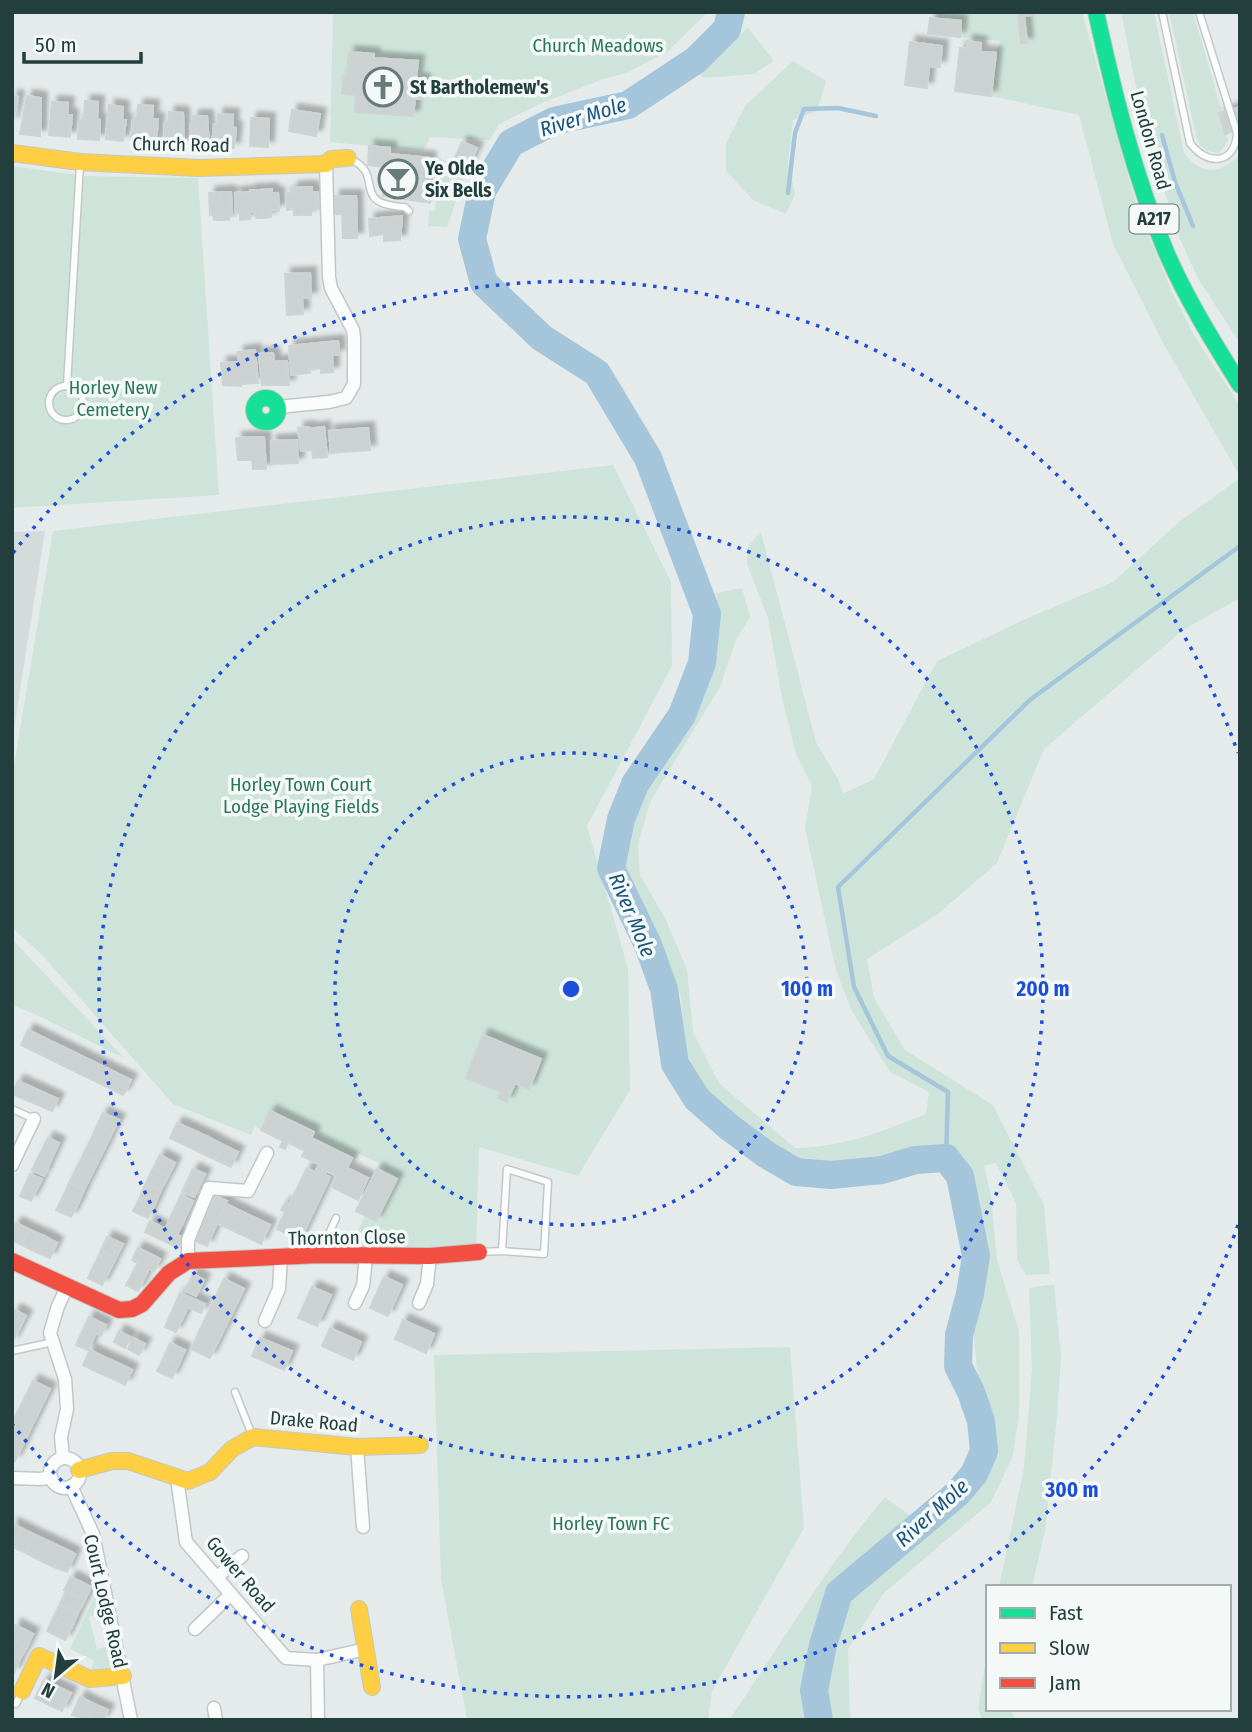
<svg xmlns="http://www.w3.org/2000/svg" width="1252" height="1732" font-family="'Fira Sans Condensed',sans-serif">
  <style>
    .built { fill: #d3dcdb }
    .green { fill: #cee4db }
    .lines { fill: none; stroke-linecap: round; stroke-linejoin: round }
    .stream { stroke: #a5c6da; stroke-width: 4.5 }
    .river { stroke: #a5c6da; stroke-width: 28 }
    .building { fill: #ccd2d1; stroke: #ced4d3; stroke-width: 2; filter: url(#shadow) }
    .lane-casing { stroke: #c2c8c7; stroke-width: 9 }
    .street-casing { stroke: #c2c8c7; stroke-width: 15 }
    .fast-casing { stroke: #c1c8c7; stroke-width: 18 }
    .slow-casing { stroke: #c1c8c7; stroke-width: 18 }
    .jam-casing { stroke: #c1c8c7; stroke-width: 18 }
    .lane { stroke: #fbfcfc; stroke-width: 6 }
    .street { stroke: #fbfcfc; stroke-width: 12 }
    .fast { stroke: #16e098; stroke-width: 16 }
    .slow { stroke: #ffcf43; stroke-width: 16 }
    .jam { stroke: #f24e42; stroke-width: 16 }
    .ring { fill: none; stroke: #1d4ed8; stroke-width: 3.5; stroke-dasharray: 3.5 7 }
    .labels { text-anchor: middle; stroke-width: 7; stroke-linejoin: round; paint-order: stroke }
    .shield { fill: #f4f9f8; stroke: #617776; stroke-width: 2 }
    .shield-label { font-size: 18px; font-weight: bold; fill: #223f3e }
    .park-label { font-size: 19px; fill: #2b775b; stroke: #f4f9f8 }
    .poi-label { font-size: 19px; font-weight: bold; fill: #223f3e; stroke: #f4f9f8; text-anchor: start }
    .street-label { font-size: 19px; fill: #223f3e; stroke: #f4f9f8 }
    .water-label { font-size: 21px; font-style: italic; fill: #1a547d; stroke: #f4f9f8 }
    .centre { fill: #1d4ed8; stroke: #f4f9f8; stroke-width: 3.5 }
    .ring-label { font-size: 21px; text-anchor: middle; font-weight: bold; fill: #1d4ed8; stroke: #f4f9f8; stroke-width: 7; stroke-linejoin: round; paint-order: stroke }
  </style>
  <defs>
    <filter id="shadow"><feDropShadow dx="6" dy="-6" stdDeviation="2" flood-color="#0004"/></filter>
  </defs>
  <rect width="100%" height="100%" fill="#e5ebea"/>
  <!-- built -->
  <path class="built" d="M45 531 12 741V532Z"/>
  <!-- green -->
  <g class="green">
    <path d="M333 12H708L667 52 626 73 603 79 540 104 499 124 490 140 430 137 423 151 330 142Z"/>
    <path d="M936 12H1082L1136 204 1172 292 1194 335 1240 406V476L1163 343 1113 244 1079 115 991 96 996 53 1000 41 960 37 961 21 937 19Z"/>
    <path d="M1121 12H1154L1184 153C1200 174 1217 175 1236 158L1240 160V343L1199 280 1180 239 1144 128Z"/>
    <path d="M1169 12H1193L1222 112 1219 114 1225 133H1227L1228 141 1219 153C1208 152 1203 150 1197 140Z"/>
    <path d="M748 28 774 61 754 74 704 78 697 72Z"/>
    <path d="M793 61 826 81 817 111 793 120 788 164 795 194 786 214 753 200 726 171V143L745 106Z"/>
    <path d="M440 158 466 172 447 227 428 226 429 210 435 211 438 186 432 184Z"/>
    <path d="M12 166 85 176 198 178 219 495 12 508Z"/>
    <path d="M613 465 671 582 672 666 587 826 628 968 630 1090 578 1176 479 1147 476 1248 349 1250 365 1216 377 1221 397 1179 378 1169 379 1163 359 1154 356 1159 312 1137 314 1131 270 1110 260 1129 255 1126 251 1135 173 1104 43 956 12 927V777L53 531Z"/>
    <path d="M1240 478V598L1183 630 1044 749 997 863 938 914 867 959 874 998 905 1050 993 1105 1044 1205 1050 1274 1026 1275 1017 1260 1016 1203 996 1163 984 1165 991 1197 997 1260 1019 1331V1413L1013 1456 991 1502 883 1594 848 1649 850 1720H825L823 1707 826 1659 846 1605 919 1532 973 1488 992 1455 993 1413 978 1376 973 1330 985 1263 976 1195 960 1157 935 1150 889 1154 826 1164 793 1158 741 1123 705 1092 683 1048 681 997 643 905 620 860 629 813 653 778 684 726 712 656 719 620 716 593 742 588 750 617 736 640 720 687 650 802 638 844 640 875 665 918 687 969 693 1032 719 1083 795 1148C845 1147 880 1132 926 1114L929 1092 890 1072 852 1011 836 971 805 828 812 786 796 754 782 698 768 618 747 564 748 546 761 532 816 742 839 781 843 794 874 779 937 661 1032 616 1113 582 1179 522Z"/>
    <path d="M12 939 124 1058 39 1016 12 1005Z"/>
    <path d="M1054 1284 1061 1357 1057 1417 1045 1531 1032 1587H999L1024 1468 1032 1369 1029 1288Z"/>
    <path d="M790 1347 804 1528 712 1691 708 1720H467L441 1579 434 1355Z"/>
    <path d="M885 1497 913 1518 860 1562 828 1597 802 1688 806 1720H729C781 1645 826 1566 885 1497Z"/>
    <path d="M96 1594 100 1613 89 1617 97 1649 108 1646 111 1667 110 1670 90 1673 94 1661 70 1649Z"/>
    <path d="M988 1647V1709H1011L1015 1720H982L978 1708Z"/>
  </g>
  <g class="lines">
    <!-- stream -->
    <g class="stream">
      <path d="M1162 135 1175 182 1193 226"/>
      <path d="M788 193 795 133 804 109 838 108 876 116"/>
      <path d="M946 1158 948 1092 888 1056 854 987 838 887 1031 699 1240 546"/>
    </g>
    <!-- river -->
    <path class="river" d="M731 12 727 29 696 60 628 105 554 121 511 143 482 191 472 239 484 283 542 338 597 373 648 458 707 614 702 663 682 715 635 784 621 819 611 868 648 945 664 989 675 1064 697 1099 729 1127 767 1155 796 1172 831 1175 882 1170 915 1160 946 1158 960 1176 976 1256 970 1294 959 1335 958 1366 971 1392 981 1421 984 1451 974 1474 958 1493 839 1593 823 1645 814 1690 819 1720"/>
  </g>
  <!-- building -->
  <g class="building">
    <path d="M1018 12H1031L1032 15 1024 16 1027 43H1021Z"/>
    <path d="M930 18 961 21 960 37 928 34Z"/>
    <path d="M967 41 981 43 980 52 996 53 991 96 955 91 960 48 967 49Z"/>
    <path d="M910 42 942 46 940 67 929 66 927 88 905 85Z"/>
    <path d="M349 52 374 54V58L418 61 416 79 424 80 423 99H415L413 116 355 112 356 95 342 94 343 76H347Z"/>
    <path d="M12 96 18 97 12 124Z"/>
    <path d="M27 96 41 98 40 136 20 134Z"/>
    <path d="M85 101 98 102 97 119 100 120 99 140 78 139 79 120H84Z"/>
    <path d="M52 102 68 103 67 115H72L70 137 49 135Z"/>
    <path d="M109 105 123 107 122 120H126L123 141 106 139Z"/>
    <path d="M138 105 153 106 152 119H158L156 144 131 142 133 119H137Z"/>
    <path d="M1240 107V129L1225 134 1219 113Z"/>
    <path d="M292 110 320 114 316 136 289 131Z"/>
    <path d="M169 112 183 113 184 145 164 144 165 122H169Z"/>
    <path d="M218 114 233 115 232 127 236 128 234 148 212 146 214 124H217Z"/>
    <path d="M193 116H207L209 145 190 144 191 123H193Z"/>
    <path d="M251 118 269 119 268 147 250 146Z"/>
    <path d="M462 142 477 148 467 169 453 162Z"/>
    <path d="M369 146 390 148V154L430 158 429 168 432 171V175L426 177 425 183 431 184V191H434L430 203 383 196 386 167 368 165Z"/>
    <path d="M301 187H312V192H318L319 209 311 210V215H302Z"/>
    <path d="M301 187 302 215H294V209L287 210 286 193H292V188Z"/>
    <path d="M272 189V193H278L279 210H271V217L263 218 261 190Z"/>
    <path d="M250 190H261L263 218H256L255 212H252Z"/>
    <path d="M221 192H231L232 214H229V220H222Z"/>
    <path d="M221 192 222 220H214L213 215H210L209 193Z"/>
    <path d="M248 192 250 219 240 220V213H236L235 193Z"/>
    <path d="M334 196H356L357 238H343L342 214H335Z"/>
    <path d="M402 216 400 240 384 241V234L370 236 369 219Z"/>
    <path d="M310 273 311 298H302L303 314 287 315 285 274Z"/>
    <path d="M338 341 339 355H332L333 372 321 373V368L309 369 310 373 291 375 289 346Z"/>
    <path d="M255 350 258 383 240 384 241 386 223 385 221 363 239 362 238 352Z"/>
    <path d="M273 353 274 362 287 361 289 385H262L259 354Z"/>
    <path d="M309 427V429L324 427 327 457 313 458 312 450 301 451 298 428Z"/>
    <path d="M368 428 370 450 331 453 329 431Z"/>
    <path d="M264 437 266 469H253L252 460H238L236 438Z"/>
    <path d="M297 440 298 463 272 464 271 441Z"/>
    <path d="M28 1030 131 1080 123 1095 21 1045Z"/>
    <path d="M483 1035 541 1059 529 1089 515 1083 507 1102 498 1098 501 1092 466 1078Z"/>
    <path d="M18 1081 58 1099 52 1111 12 1094Z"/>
    <path d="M270 1111 314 1132 311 1138 352 1158 347 1168 368 1178 358 1200 332 1187 337 1176 326 1171 325 1175 330 1177 300 1240 277 1229 285 1212 281 1210 285 1203 289 1205 307 1168 315 1172 319 1164 302 1156 305 1151 288 1142 285 1149 280 1147 283 1141 261 1130Z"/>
    <path d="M103 1113 119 1120 112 1133 97 1126Z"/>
    <path d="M177 1123 193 1130 185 1145 170 1138Z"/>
    <path d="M97 1126 112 1133 105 1148 90 1141Z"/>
    <path d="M193 1130 208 1137 201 1153 185 1145Z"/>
    <path d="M208 1137 223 1145 216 1160 201 1153Z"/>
    <path d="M48 1138 59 1143 44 1176 32 1170Z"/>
    <path d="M90 1141 105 1148 98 1162 83 1155Z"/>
    <path d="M223 1145 238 1152 231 1167 216 1160Z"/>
    <path d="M83 1155 98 1162 91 1176 76 1169Z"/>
    <path d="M160 1155 175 1163 168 1177 153 1169Z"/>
    <path d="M76 1169 91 1176 84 1190 69 1183Z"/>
    <path d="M153 1169 168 1177 161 1190 146 1183Z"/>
    <path d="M193 1169 205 1174 194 1197 182 1192Z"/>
    <path d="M377 1169 397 1179 376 1221 356 1211Z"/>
    <path d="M30 1174 42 1179 31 1201 20 1196Z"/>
    <path d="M69 1183 84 1190 78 1204 63 1197Z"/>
    <path d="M146 1183 161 1190 155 1204 140 1197Z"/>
    <path d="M181 1195 193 1201 177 1235 183 1237 178 1248 145 1232 150 1221 165 1229Z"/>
    <path d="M215 1196 227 1201 207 1246 195 1241Z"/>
    <path d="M63 1197 78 1204 71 1217 56 1210Z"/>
    <path d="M140 1197 155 1204 148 1218 133 1211Z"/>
    <path d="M226 1204 270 1225 261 1244 217 1223Z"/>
    <path d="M16 1223 30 1230 22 1245 12 1240V1230Z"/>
    <path d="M30 1230 44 1236 36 1252 22 1245Z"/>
    <path d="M44 1236 57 1243 50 1258 36 1252Z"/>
    <path d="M107 1237 123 1244 116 1258 101 1251Z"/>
    <path d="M138 1248 160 1259 154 1271 149 1269 138 1291 126 1285 138 1263 132 1260Z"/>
    <path d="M101 1251 116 1258 109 1272 94 1265Z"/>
    <path d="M94 1265 109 1272 102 1285 88 1278Z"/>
    <path d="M193 1274 204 1280 196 1296 185 1291Z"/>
    <path d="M384 1277 402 1285 388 1316 370 1308Z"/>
    <path d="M224 1279 244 1289 210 1358 191 1349Z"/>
    <path d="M312 1287 331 1295 317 1326 298 1318Z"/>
    <path d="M180 1293 205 1304 201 1313 188 1307 176 1332 165 1327Z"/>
    <path d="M15 1310 26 1316 12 1343V1316Z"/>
    <path d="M89 1317 106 1325 101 1335 96 1333 88 1350 76 1345Z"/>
    <path d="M403 1320 434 1334 426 1353 395 1339Z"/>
    <path d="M330 1328 361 1342 353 1360 322 1346Z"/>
    <path d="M119 1331 130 1337 125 1348 114 1342Z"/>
    <path d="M133 1338 145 1344 139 1355 128 1349Z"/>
    <path d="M260 1338 292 1351 284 1370 252 1356Z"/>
    <path d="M170 1343 185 1350 179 1364 164 1357Z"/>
    <path d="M90 1350 104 1357 97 1372 83 1365Z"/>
    <path d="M104 1357 118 1363 111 1378 97 1372Z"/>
    <path d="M164 1357 179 1364 172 1378 157 1371Z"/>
    <path d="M118 1363 132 1370 125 1385 111 1378Z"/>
    <path d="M33 1381 50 1389 15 1461 12 1459V1423Z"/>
    <path d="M12 1524 21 1528 13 1547H12Z"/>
    <path d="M21 1528 35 1535 26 1553 13 1547Z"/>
    <path d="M35 1535 48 1541 39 1560 26 1553Z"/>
    <path d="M48 1541 63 1548 54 1567 39 1560Z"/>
    <path d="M63 1548 75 1554 67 1572 54 1567Z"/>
    <path d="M71 1577 91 1587 85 1600 64 1590Z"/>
    <path d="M66 1591 85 1600 78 1613 60 1604Z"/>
    <path d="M60 1604 78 1613 72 1627 53 1618Z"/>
    <path d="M53 1618 72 1627 65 1640 47 1631Z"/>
    <path d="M15 1625 33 1634 27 1647 12 1639Z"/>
    <path d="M12 1639 27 1647 20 1659 12 1655Z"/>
    <path d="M12 1655 20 1659 14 1673 12 1672Z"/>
    <path d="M44 1680 58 1687 49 1705 35 1698Z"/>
    <path d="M58 1687 71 1693 62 1711 49 1705Z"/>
    <path d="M80 1697 94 1704 87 1720 72 1715Z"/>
    <path d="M94 1704 108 1710 103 1720H87Z"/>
  </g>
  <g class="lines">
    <defs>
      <g id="lane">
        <path d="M1162 12 1190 143C1207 166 1235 165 1237 133L1199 12"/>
        <path d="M350 159C387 175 348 204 405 207L409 211"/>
        <path d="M67 385 80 164"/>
        <circle cx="66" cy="403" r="17"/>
        <path d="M12 1109 34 1119"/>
        <path d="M481 1252 502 1251 507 1169 548 1182 544 1254 502 1251"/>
        <path d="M320 1254 336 1218"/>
        <path d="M12 1351 53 1342"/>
        <path d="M235 1392 252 1435"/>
        <path d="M12 1703 16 1704 21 1693"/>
      </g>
      <g id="street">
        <path d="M278 407 329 402 346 398 354 384V337L353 330 331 288 329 277 326 164"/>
        <path d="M12 1165 34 1119"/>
        <path d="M188 1261V1240L209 1188 248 1191 267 1153"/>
        <path d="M355 1303 363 1286 366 1257"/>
        <path d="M419 1303 427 1284 430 1256"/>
        <path d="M265 1321 279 1289 281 1256"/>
        <path d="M357 1447 363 1527"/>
        <path d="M63 1458 61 1437 67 1409 65 1379 50 1333 58 1306 67 1287"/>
        <circle cx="65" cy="1473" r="15"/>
        <path d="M12 1478 41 1479 51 1477"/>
        <path d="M177 1478 186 1542 286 1658 317 1660 318 1720"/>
        <path d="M71 1486 93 1534 131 1720"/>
        <path d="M217 1577 242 1556"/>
        <path d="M195 1629 231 1594"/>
        <path d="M317 1660 366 1649"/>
        <path d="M214 1708 216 1720"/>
      </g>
      <g id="fast">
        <path d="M1096 12C1114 94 1134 176 1167 254 1187 300 1214 343 1240 385"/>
        <circle cx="266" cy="410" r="12"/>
      </g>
      <g id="slow">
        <path d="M12 153 80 162 198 168 326 164 331 159 348 158"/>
        <path d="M79 1470 112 1461H128L188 1481 210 1472 232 1449 253 1437 357 1447 420 1445"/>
        <path d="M359 1609 372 1687"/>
        <path d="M22 1691 39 1656 90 1679 123 1676"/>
      </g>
      <path id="jam" d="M12 1261 119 1310 132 1309 142 1304 169 1273 188 1261 320 1255 430 1256 479 1252"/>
    </defs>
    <!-- lane casing -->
    <use href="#lane" class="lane-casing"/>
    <!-- street casing -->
    <use href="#street" class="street-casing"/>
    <!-- fast casing -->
    <use href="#fast" class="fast-casing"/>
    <!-- slow casing -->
    <use href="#slow" class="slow-casing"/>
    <!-- jam casing -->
    <use href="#jam" class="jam-casing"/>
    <!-- lane -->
    <use href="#lane" class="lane"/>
    <!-- street -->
    <use href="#street" class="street"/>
    <!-- fast -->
    <use href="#fast" class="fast"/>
    <!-- slow -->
    <use href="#slow" class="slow"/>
    <!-- jam -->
    <use href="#jam" class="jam"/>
  </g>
  <!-- distance rings -->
  <g class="ring">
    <circle cx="571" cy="989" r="236"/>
    <circle cx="571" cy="989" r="472"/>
    <path d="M1238 1225A708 708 0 0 1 13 1425M13 553A708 708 0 0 1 1238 753"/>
  </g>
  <!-- icons -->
  <defs>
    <symbol id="church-ring" viewBox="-11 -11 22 22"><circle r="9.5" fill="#f4f9f8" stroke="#667b7a" stroke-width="1.5"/><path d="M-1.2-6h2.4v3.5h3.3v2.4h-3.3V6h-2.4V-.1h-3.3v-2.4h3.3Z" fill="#667b7a"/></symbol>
    <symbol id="bar-ring" viewBox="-11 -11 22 22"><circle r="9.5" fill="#f4f9f8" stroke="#667b7a" stroke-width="1.5"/><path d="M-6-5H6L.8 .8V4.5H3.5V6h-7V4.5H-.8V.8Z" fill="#667b7a"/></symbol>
  </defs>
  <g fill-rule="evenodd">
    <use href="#church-ring" x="361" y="65" width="44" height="44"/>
    <use href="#bar-ring" x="376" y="157" width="44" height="44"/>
  </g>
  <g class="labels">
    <!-- shield labels -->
    <rect class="shield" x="1129.5" y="204.5" width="49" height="29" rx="5"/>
    <g class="shield-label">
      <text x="1154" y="225">A217</text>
    </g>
    <!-- park labels -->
    <g class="park-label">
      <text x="598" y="52">Church Meadows</text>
      <text x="113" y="394">Horley New<tspan x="113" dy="22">Cemetery</tspan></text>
      <text x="301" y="791">Horley Town Court<tspan x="301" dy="22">Lodge Playing Fields</tspan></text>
      <text x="611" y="1530">Horley Town FC</text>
    </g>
    <!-- poi labels -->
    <g class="poi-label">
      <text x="410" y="94">St Bartholemew's</text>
      <text x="425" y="175">Ye Olde<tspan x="425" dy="22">Six Bells</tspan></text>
    </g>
    <!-- street labels -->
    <g class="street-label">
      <text transform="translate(1151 140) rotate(74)" y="7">London Road</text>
      <text transform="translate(181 144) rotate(1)" y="7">Church Road</text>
      <text transform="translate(347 1237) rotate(-1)" y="7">Thornton Close</text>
      <text transform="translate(314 1421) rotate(5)" y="7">Drake Road</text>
      <text transform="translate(241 1574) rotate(49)" y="7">Gower Road</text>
      <text transform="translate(106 1601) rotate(77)" y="7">Court Lodge Road</text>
    </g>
    <!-- water labels -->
    <g class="water-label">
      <text transform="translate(583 117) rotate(-17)" y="7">River Mole</text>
      <text transform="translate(632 915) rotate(67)" y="7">River Mole</text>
      <text transform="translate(932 1513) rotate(-42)" y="7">River Mole</text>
    </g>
  </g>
  <circle cx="571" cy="989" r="10" class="centre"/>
  <g class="ring-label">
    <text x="807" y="996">100 m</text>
    <text x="1043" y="996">200 m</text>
    <text x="1072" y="1497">300 m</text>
  </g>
  <!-- border -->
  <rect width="1252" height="1732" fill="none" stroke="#223f3e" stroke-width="28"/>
  <!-- legend -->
  <rect x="986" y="1585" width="245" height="126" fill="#f4f9f8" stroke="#a0afae" stroke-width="2"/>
  <rect x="1000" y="1608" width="35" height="10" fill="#16e098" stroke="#a0afae" stroke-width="2"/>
  <text x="1049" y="1620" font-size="21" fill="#223f3e">Fast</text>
  <rect x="1000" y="1643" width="35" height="10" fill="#ffcf43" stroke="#a0afae" stroke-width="2"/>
  <text x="1049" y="1655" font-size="21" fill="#223f3e">Slow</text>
  <rect x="1000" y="1678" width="35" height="10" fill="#f24e42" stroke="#a0afae" stroke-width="2"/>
  <text x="1049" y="1690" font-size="21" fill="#223f3e">Jam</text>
  <!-- north arrow -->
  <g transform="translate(56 1676) rotate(209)" stroke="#f4f9f8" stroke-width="5" paint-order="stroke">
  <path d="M0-5L12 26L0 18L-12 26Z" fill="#223f3e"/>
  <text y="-10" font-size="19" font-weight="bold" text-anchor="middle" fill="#223f3e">N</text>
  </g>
  <!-- scale -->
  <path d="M24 52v10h117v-10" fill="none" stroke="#223f3e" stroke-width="3.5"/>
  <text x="35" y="52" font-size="21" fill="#223f3e" stroke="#f4f9f8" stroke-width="5" paint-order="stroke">50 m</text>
</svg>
